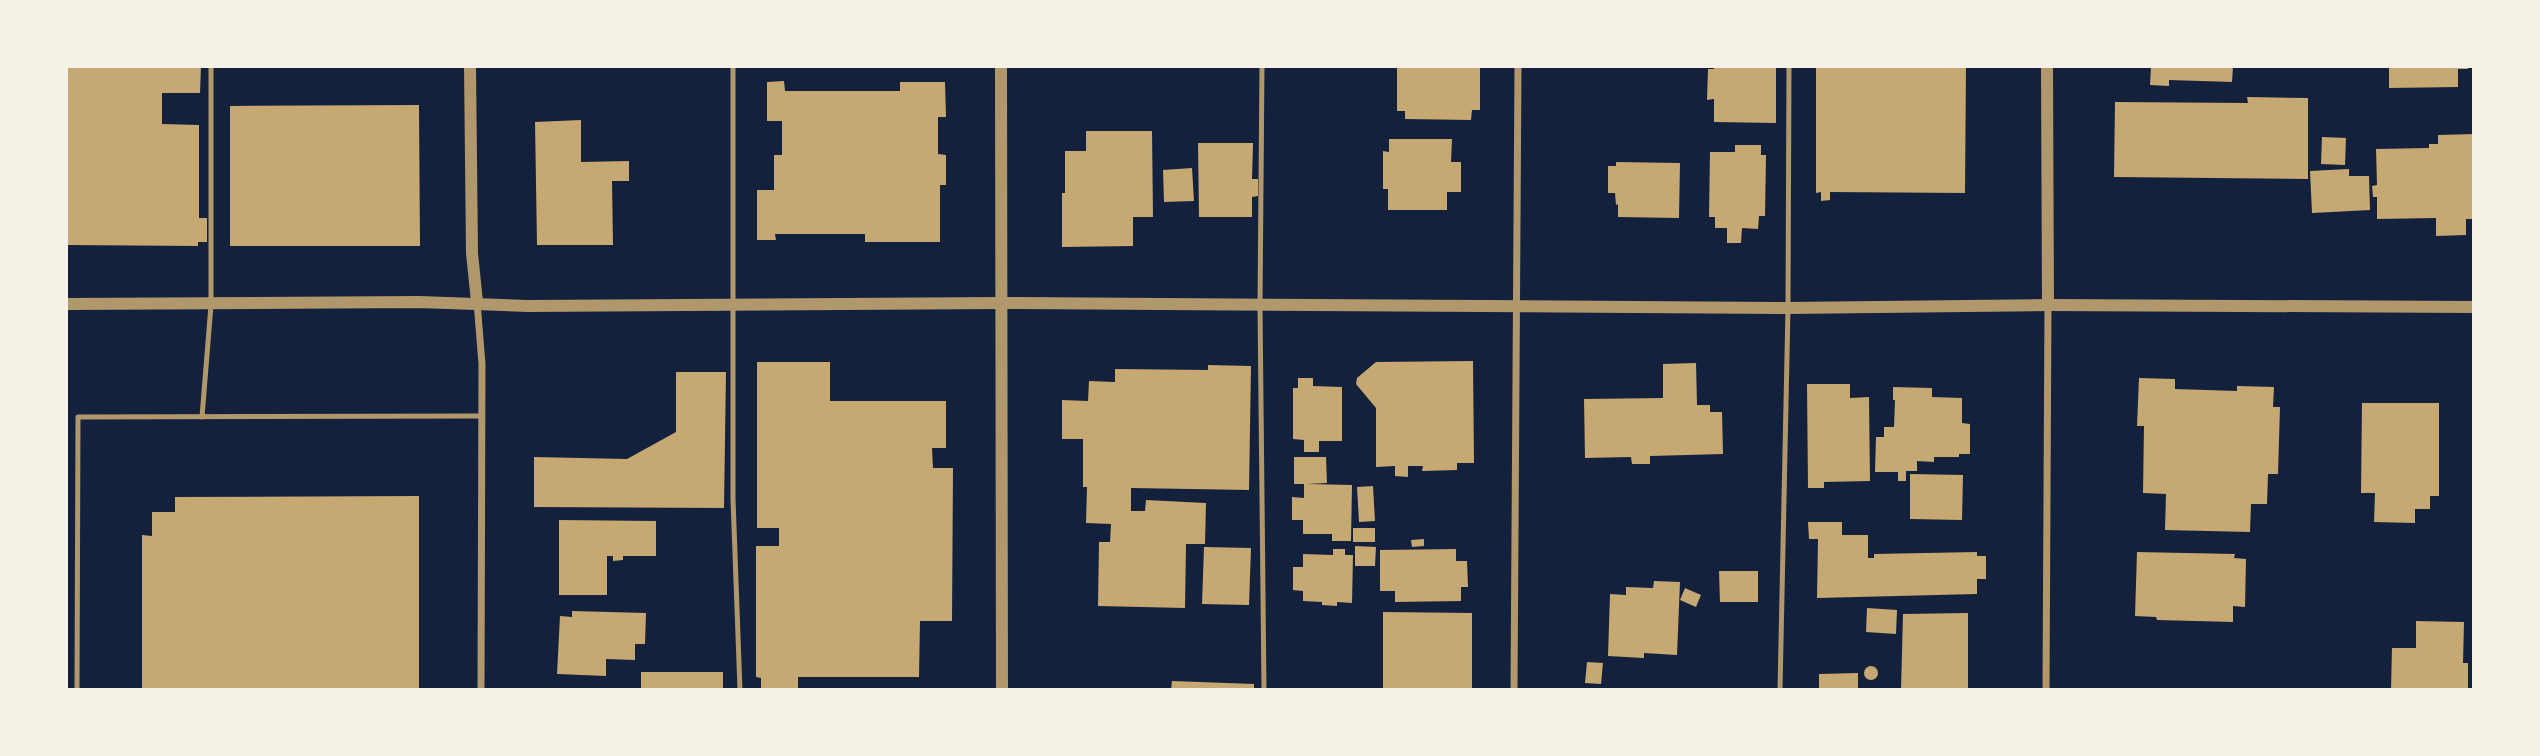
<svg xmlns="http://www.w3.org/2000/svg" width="2540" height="756" font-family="Rubik,sans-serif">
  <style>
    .building { fill: #c6a872 }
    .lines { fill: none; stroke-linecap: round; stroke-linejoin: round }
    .service { stroke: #b1986c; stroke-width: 5 }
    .minor { stroke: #b1986c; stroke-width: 7 }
    .tertiary { stroke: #b1986c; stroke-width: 12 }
  </style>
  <rect width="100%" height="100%" fill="#14213d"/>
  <!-- building -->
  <g class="building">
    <path d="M66 66H201L200 93H162V124L199 125V218H207V242H198V246L66 245Z"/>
    <path d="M1397 66H1480V110H1472L1471 120 1405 119V111H1397Z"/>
    <path d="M1714 66H1776V123L1714 122V99L1707 100 1708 69H1714Z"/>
    <path d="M1816 66H1966L1965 193 1830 192V200L1821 201V192L1816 193Z"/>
    <path d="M2151 66H2233L2232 82 2169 80V86L2150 85Z"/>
    <path d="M2389 66H2468V69H2458V87L2389 88Z"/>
    <path d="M784 81 785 91H900V82H945L946 117H938V154L946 155V185H940V242H865V234H775L776 240H757V190H774V155H782V121H767V82Z"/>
    <path d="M2247 97 2308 98V179L2114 177 2115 102 2248 103Z"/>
    <path d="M419 105 420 246H230V106Z"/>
    <path d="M581 120V162L629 161V181H612L613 245H537L535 122Z"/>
    <path d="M1086 131H1152L1153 217H1133V246L1062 247V193H1065V151H1086Z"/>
    <path d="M2474 134V219H2466V235L2436 236V218L2377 219V197H2373L2372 186 2377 185 2376 149 2429 148V144H2438V135Z"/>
    <path d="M2322 137 2346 138 2345 165 2321 164Z"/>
    <path d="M1389 139H1452L1451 162H1461V192H1447V210H1388V189H1383V151L1389 152Z"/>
    <path d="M1198 143H1253L1252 179H1258V196L1252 197V217H1199Z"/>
    <path d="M1735 145H1761V155H1766L1765 216H1759L1758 229 1742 228 1741 243H1727V228H1715V217H1709L1710 152H1735Z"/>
    <path d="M1616 162 1680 163 1679 218 1618 217V204L1616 205 1615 193H1608V166H1616Z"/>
    <path d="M1192 168 1194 201 1164 202 1163 170Z"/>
    <path d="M2349 169V176H2369L2370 210 2312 213 2310 171Z"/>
    <path d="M1473 361 1474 463H1457V470L1422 471 1423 466H1408V477L1395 476V466L1376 467V408L1356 384 1357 378 1376 362Z"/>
    <path d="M757 362H830V401H946V448H932L933 468H953L952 621H920L919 677H798V690H761V678L756 677V546H779V528H757Z"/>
    <path d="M1696 363 1697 405H1710V412H1722L1723 454 1650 456V464H1632L1631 457 1585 458 1584 399 1663 398V364Z"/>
    <path d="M1208 365 1251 366 1249 490 1131 488V511H1145L1146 500 1206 503 1205 544H1186L1185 608 1098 606 1099 542H1110L1111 524 1086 523 1087 487H1083V439H1062V400L1088 401 1089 381 1115 382V369L1208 370Z"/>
    <path d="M676 372H726L724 508 534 507V457L627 459 676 432Z"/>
    <path d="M1298 378H1313V386L1342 387V441H1319V452H1304V440L1293 439V388H1298Z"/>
    <path d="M2139 378 2175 379V389L2237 391V386L2274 387 2273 407H2280L2278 474H2268L2267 504H2251L2250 532 2165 530 2166 494 2143 493 2144 426H2137Z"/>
    <path d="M1807 384H1850V398L1869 397 1870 481 1824 482V488H1808Z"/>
    <path d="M1893 387 1932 388V397L1962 398V423L1970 424V454H1959V457H1934V462L1917 461V471H1906V481H1898V472H1875L1876 437H1884V427H1894L1895 400H1893Z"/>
    <path d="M2362 403H2439V496H2430V509H2415V523L2374 522 2375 493H2361Z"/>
    <path d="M1294 457H1326L1327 483 1307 484 1352 485 1351 541H1332V534H1303V520H1292V497L1304 498V484H1294Z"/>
    <path d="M1910 474 1963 475 1962 520 1910 519Z"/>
    <path d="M1373 486 1375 521 1359 522 1357 487Z"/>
    <path d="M419 496V690H142V535L152 536V512H175V497Z"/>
    <path d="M559 520 656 521V556H623V560L613 561V556H607V595H559Z"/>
    <path d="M1808 522H1842V535H1868V558H1874V554L1977 552V556H1986V579H1977V594L1817 598 1818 539H1809Z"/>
    <rect x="1353" y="528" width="22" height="14"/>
    <path d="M1424 539V546L1412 547 1411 540Z"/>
    <path d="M1355 546 1376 547 1375 566H1355Z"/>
    <path d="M1204 547 1251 548 1249 605 1202 604Z"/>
    <path d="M1333 549H1345V555H1353L1352 603 1337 602V606L1322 605V602L1303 601V591L1293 590V567H1303V554L1333 555Z"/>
    <path d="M1456 549V561H1467L1468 587H1461V601L1395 602V591H1380V550Z"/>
    <path d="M2137 552 2235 554 2234 558 2246 559 2245 607 2233 606V622L2157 620 2156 617 2135 616Z"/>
    <path d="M1719 571H1758V602H1720Z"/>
    <path d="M1654 581 1680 582 1677 655 1644 653V658L1608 656 1610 594 1626 595V587L1653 588Z"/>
    <path d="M1685 588 1701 595 1696 607 1680 600Z"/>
    <path d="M1867 608 1897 610 1896 634 1866 632Z"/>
    <path d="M572 611 646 613 645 644H635V660L606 659V676L557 674 560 616 572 617Z"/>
    <path d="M1383 612 1472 613V690H1383Z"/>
    <path d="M1968 613V690H1901L1903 614Z"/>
    <path d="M2416 621 2464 622 2463 663H2468V690H2391L2392 648H2416Z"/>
    <path d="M1587 662 1603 663 1601 684 1585 683Z"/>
    <circle cx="1871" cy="673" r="7"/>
    <rect x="641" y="672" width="82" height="18"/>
    <path d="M1858 673V690H1819V674Z"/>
    <path d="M1172 681 1254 684V690H1171Z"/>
  </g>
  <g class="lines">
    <!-- service -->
    <g class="service">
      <path d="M733 66V499L740 690"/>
      <path d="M1262 66 1260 306 1264 690"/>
      <path d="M202 417 211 305V66"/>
      <path d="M77 690 78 417 482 416"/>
      <path d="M1780 690 1788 308 1789 66"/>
    </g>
    <!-- minor -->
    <g class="minor">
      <path d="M477 302 482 364 481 690"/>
      <path d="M1514 690 1518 66"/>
      <path d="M2046 690 2048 305"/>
    </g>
    <!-- tertiary -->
    <g class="tertiary">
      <path d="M470 66 472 253 477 302"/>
      <path d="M1001 66 1002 690"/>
      <path d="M2047 66 2048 305"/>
      <path d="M66 304 419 302 527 306 1001 303 1788 308 2048 305 2474 307"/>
    </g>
  </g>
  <!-- border -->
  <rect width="2540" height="756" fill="none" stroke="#f6f1e7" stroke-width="136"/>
</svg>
